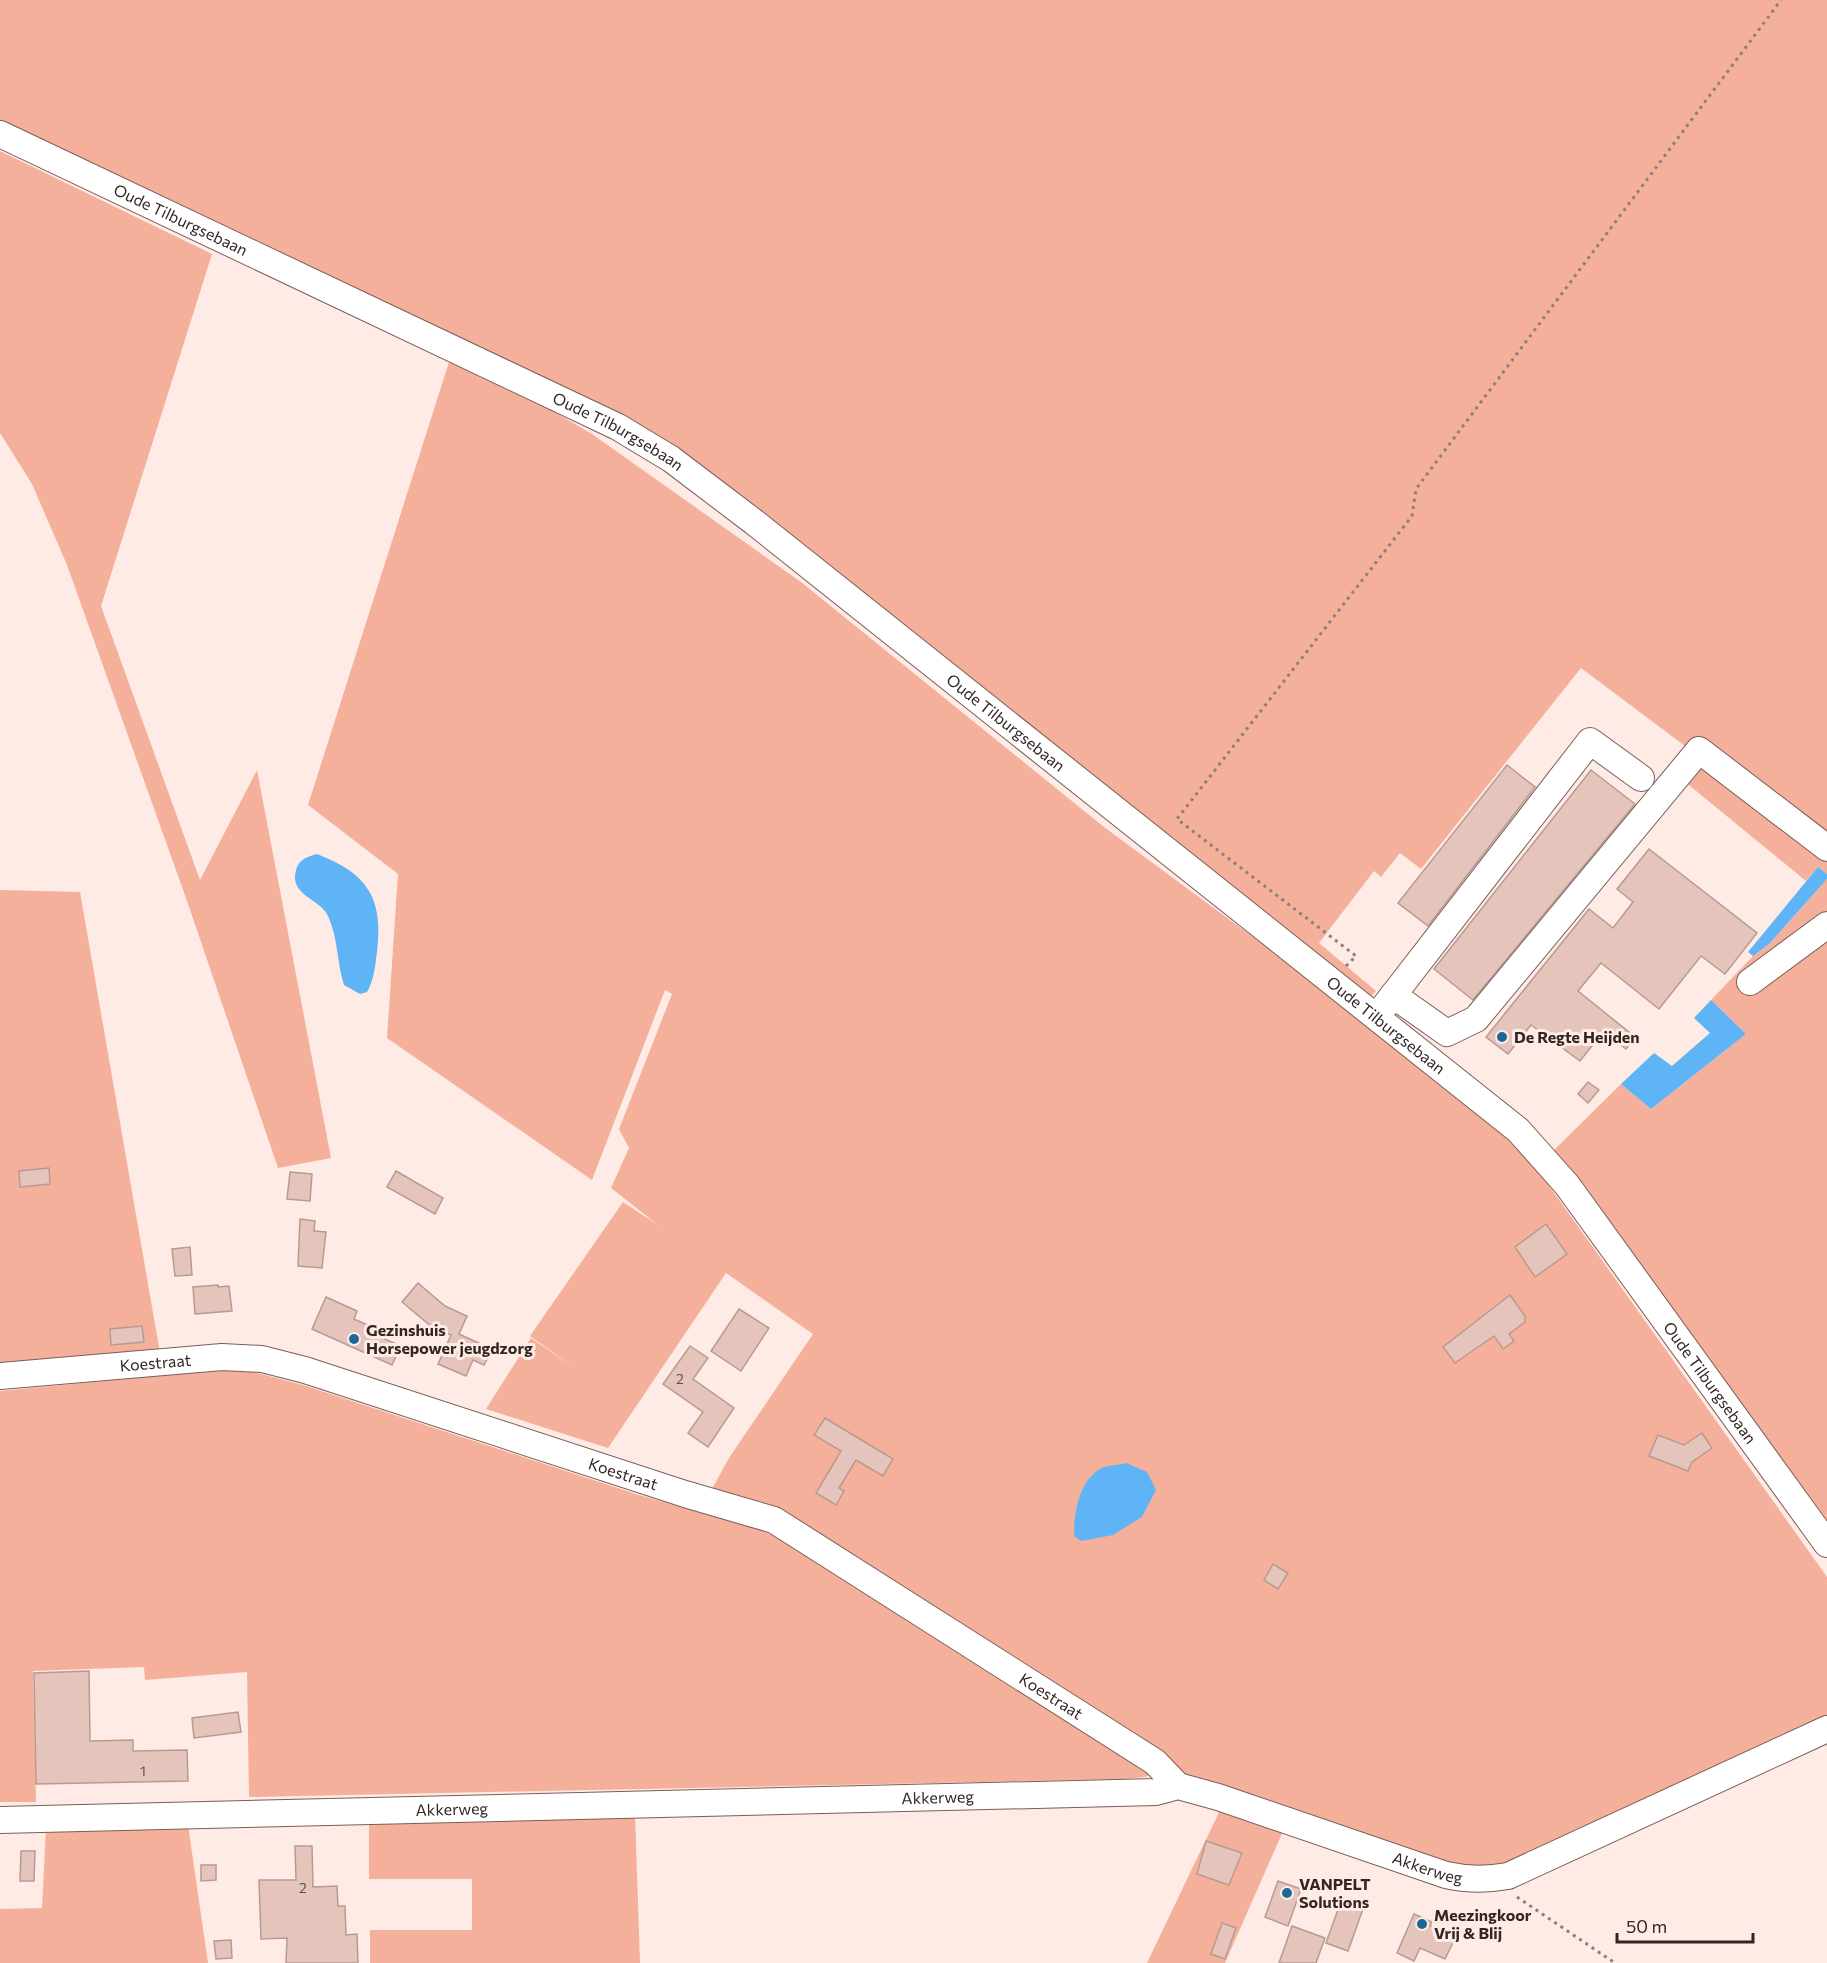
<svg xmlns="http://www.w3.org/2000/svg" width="1827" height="1963" font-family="Commissioner,sans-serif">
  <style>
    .green { fill: #f4b09b }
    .water { fill: #5eb4f5 }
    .building { fill: #e4c4bb; stroke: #b99a91; stroke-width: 1.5 }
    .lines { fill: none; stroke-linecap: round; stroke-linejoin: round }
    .minor-casing { stroke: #7a5e56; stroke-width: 28 }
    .path { stroke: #8e7f7b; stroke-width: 3; stroke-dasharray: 3 4.5; stroke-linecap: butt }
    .minor { stroke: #fff; stroke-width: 26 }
    .poi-dot { fill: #1b679a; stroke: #ffebe5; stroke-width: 2 }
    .labels { text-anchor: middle; stroke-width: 6; stroke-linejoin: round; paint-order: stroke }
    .number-label { font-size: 14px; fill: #5e4e49 }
    .street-label { font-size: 16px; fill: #322623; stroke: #ffebe5 }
    .poi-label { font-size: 16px; font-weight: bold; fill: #322623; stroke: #ffebe5; text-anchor: start }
  </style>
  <rect width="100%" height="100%" fill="#ffebe5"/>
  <!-- green -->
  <g class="green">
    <path d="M0 0H1827V874L1818 867 1806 881 1684 781 1701 758 1581 668 1421 869 1400 853 1381 877 1374 871 1319 943 1376 991 1366 1002 715 487 0 128Z"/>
    <path d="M0 151 212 254 101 606 200 880 257 770 331 1158 278 1168 186 898 67 565 32 484 0 433Z"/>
    <path d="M449 362 541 404 592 434 801 582 1104 827 1360 1016 1476 1110 1533 1163 1827 1577V1719L1498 1870 1463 1872 1188 1779 1160 1753 708 1496 729 1458 813 1334 726 1273 608 1448 486 1409 531 1338 576 1369 530 1336 623 1202 658 1225 611 1188 629 1148 619 1129 672 994 665 990 592 1180 387 1038 398 874 308 805Z"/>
    <path d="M1827 879V1538L1548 1156 1621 1084 1651 1109 1746 1034 1711 1000 1753 956 1769 944Z"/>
    <path d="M0 890 80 892 160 1353 0 1372Z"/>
    <path d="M247 1370 303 1385 639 1495 754 1527 780 1538 1149 1767 1150 1775 1145 1777 1122 1779 249 1797 247 1672 145 1680 144 1667 33 1671 36 1802H0V1391L198 1372Z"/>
    <path d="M1222 1806 1284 1829 1225 1963H1147Z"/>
    <path d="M635 1814 640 1963H370V1930H472V1879H369V1821Z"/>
    <path d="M188 1825 208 1963H0V1909L42 1908 46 1828Z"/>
  </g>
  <!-- water -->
  <g class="water">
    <path d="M317 854C367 873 384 898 377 952 375 967 374 980 367 992L360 994 344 985C337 964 338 937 328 916 320 898 289 896 296 870 299 859 307 857 317 854Z"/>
    <path d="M1818 867 1827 874V879L1769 944 1753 956 1748 952Z"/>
    <path d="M1711 1000 1746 1034 1651 1109 1621 1084 1654 1053 1672 1066 1710 1033 1694 1018Z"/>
    <path d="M1126 1463 1147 1472 1156 1490 1142 1517 1113 1535 1081 1541 1074 1536C1074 1512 1079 1480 1102 1468 1109 1465 1119 1465 1126 1463Z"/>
  </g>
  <!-- building -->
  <g class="building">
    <path d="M1507 765 1535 787 1428 926 1398 903Z"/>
    <path d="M1591 770 1635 804 1473 1000 1434 969Z"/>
    <path d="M1649 849 1757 933 1725 974 1701 956 1659 1009 1601 963 1578 991 1635 1037 1626 1049 1603 1032 1580 1061 1531 1025 1508 1054 1486 1037 1589 909 1613 928 1633 902 1617 889Z"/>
    <path d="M1588 1082 1599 1090 1588 1103 1578 1094Z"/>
    <path d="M49 1168 50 1184 20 1187 19 1171Z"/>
    <path d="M396 1171 443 1198 435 1214 387 1187Z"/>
    <path d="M290 1172 312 1174 310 1201 287 1199Z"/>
    <path d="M300 1219 315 1221 314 1231 326 1232 322 1268 298 1266Z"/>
    <path d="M1546 1224 1567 1254 1535 1277 1515 1247Z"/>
    <path d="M190 1247 192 1275 175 1276 172 1249Z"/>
    <path d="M418 1283 445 1306 467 1316 459 1334 492 1349 484 1365 473 1360 466 1376 438 1364 451 1335 432 1327 402 1302Z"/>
    <path d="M218 1285V1287L229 1286 232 1311 195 1314 193 1287Z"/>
    <path d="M1510 1295 1525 1316V1322L1509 1334 1514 1341 1503 1349 1494 1336 1455 1363 1443 1347Z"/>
    <path d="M326 1297 357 1311 354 1319 383 1332 380 1337 401 1346 392 1365 312 1329Z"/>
    <path d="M739 1309 769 1328 741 1371 711 1351Z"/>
    <path d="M142 1326 144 1342 111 1345 110 1329Z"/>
    <path d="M690 1346 708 1358 693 1379 734 1408 708 1447 688 1433 703 1412 663 1384Z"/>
    <path d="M825 1418 893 1459 883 1476 856 1460 839 1488 844 1491 836 1505 816 1493 841 1451 814 1435Z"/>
    <path d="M1702 1433 1712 1448 1692 1462 1688 1471 1649 1456 1658 1435 1684 1445Z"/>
    <path d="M1273 1564 1288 1573 1278 1589 1264 1580Z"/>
    <path d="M89 1671 90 1741 133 1740V1751L187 1750 188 1781 36 1784 34 1673Z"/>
    <path d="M238 1712 241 1732 194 1738 192 1718Z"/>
    <path d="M1206 1841 1242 1853 1229 1885 1197 1874Z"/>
    <path d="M295 1846H312L313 1887 337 1886 338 1906H345L346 1935 357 1934 358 1963H286L287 1938 261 1939 259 1880H296Z"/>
    <path d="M21 1851H35L34 1881H20Z"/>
    <path d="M201 1865H216V1880L201 1881Z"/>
    <path d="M1278 1881 1301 1889 1288 1926 1265 1917Z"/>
    <path d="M1341 1901 1363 1909 1348 1951 1326 1943Z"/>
    <path d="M1414 1914 1432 1922 1430 1926 1455 1938 1445 1959 1420 1948 1414 1961 1397 1953Z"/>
    <path d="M1222 1923 1236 1928 1225 1959 1211 1954Z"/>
    <path d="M1292 1926 1325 1938 1316 1963H1279Z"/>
    <path d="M231 1940 232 1958 216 1959 214 1941Z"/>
  </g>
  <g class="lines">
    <defs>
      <g id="minor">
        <path id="s1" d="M0 134 618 427 671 459 754 522 1518 1130 1567 1185 1827 1544"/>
        <path d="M1750 982 1827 925"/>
        <path d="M1393 995 1447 1033 1476 1019 1699 750 1827 848"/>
        <path d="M1384 1007 1590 741 1641 778"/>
        <path id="s2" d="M0 1376 222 1357 262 1359 305 1370 685 1494 774 1520 1155 1762 1178 1786"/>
        <path id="s3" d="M0 1820 1156 1792 1178 1786 1218 1797 1446 1875C1468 1880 1486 1880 1508 1876L1827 1729"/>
      </g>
    </defs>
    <!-- minor casing -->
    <use href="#minor" class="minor-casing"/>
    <!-- path -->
    <g class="path">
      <path d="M1346 966 1356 956 1177 819 1412 516 1416 489 1781 0"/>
      <path d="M1517 1897 1615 1963"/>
    </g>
    <!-- minor -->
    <use href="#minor" class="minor"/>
  </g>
  <!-- markers -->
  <g class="poi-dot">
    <circle cx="1502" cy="1037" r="6"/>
    <circle cx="354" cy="1339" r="6"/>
    <circle cx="1287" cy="1893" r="6"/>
    <circle cx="1422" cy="1924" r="6"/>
  </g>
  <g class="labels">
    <!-- number labels -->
    <g class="number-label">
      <text x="680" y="1384">2</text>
      <text x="143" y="1776">1</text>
      <text x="303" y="1893">2</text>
    </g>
    <!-- street labels -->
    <g class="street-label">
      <text dy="6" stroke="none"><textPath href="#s1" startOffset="200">Oude Tilburgsebaan</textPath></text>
      <text dy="6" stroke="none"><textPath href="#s1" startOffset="686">Oude Tilburgsebaan</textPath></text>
      <text dy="6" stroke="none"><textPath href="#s1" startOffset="1172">Oude Tilburgsebaan</textPath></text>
      <text dy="6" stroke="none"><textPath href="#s1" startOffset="1658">Oude Tilburgsebaan</textPath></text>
      <text dy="6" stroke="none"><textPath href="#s2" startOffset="156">Koestraat</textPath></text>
      <text dy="6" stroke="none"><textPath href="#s1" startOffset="2144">Oude Tilburgsebaan</textPath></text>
      <text dy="6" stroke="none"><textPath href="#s2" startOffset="642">Koestraat</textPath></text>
      <text dy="6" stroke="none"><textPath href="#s2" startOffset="1128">Koestraat</textPath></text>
      <text dy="6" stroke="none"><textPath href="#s3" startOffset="938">Akkerweg</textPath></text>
      <text dy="6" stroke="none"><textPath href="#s3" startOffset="452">Akkerweg</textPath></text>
      <text dy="6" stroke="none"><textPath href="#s3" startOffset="1442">Akkerweg</textPath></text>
    </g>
    <!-- poi labels -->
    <g class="poi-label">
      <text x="1514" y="1043">De Regte Heijden</text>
      <text x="366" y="1336">Gezinshuis<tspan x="366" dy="18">Horsepower jeugdzorg</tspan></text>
      <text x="1299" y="1890">VANPELT<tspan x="1299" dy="18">Solutions</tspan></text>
      <text x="1434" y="1921">Meezingkoor<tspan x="1434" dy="18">Vrij &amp; Blij</tspan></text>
    </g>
  </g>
  <!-- scale -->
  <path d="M1617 1933v9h136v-9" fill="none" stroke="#322623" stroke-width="3"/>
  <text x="1626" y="1933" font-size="18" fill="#322623" stroke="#ffebe5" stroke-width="4.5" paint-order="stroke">50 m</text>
</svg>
